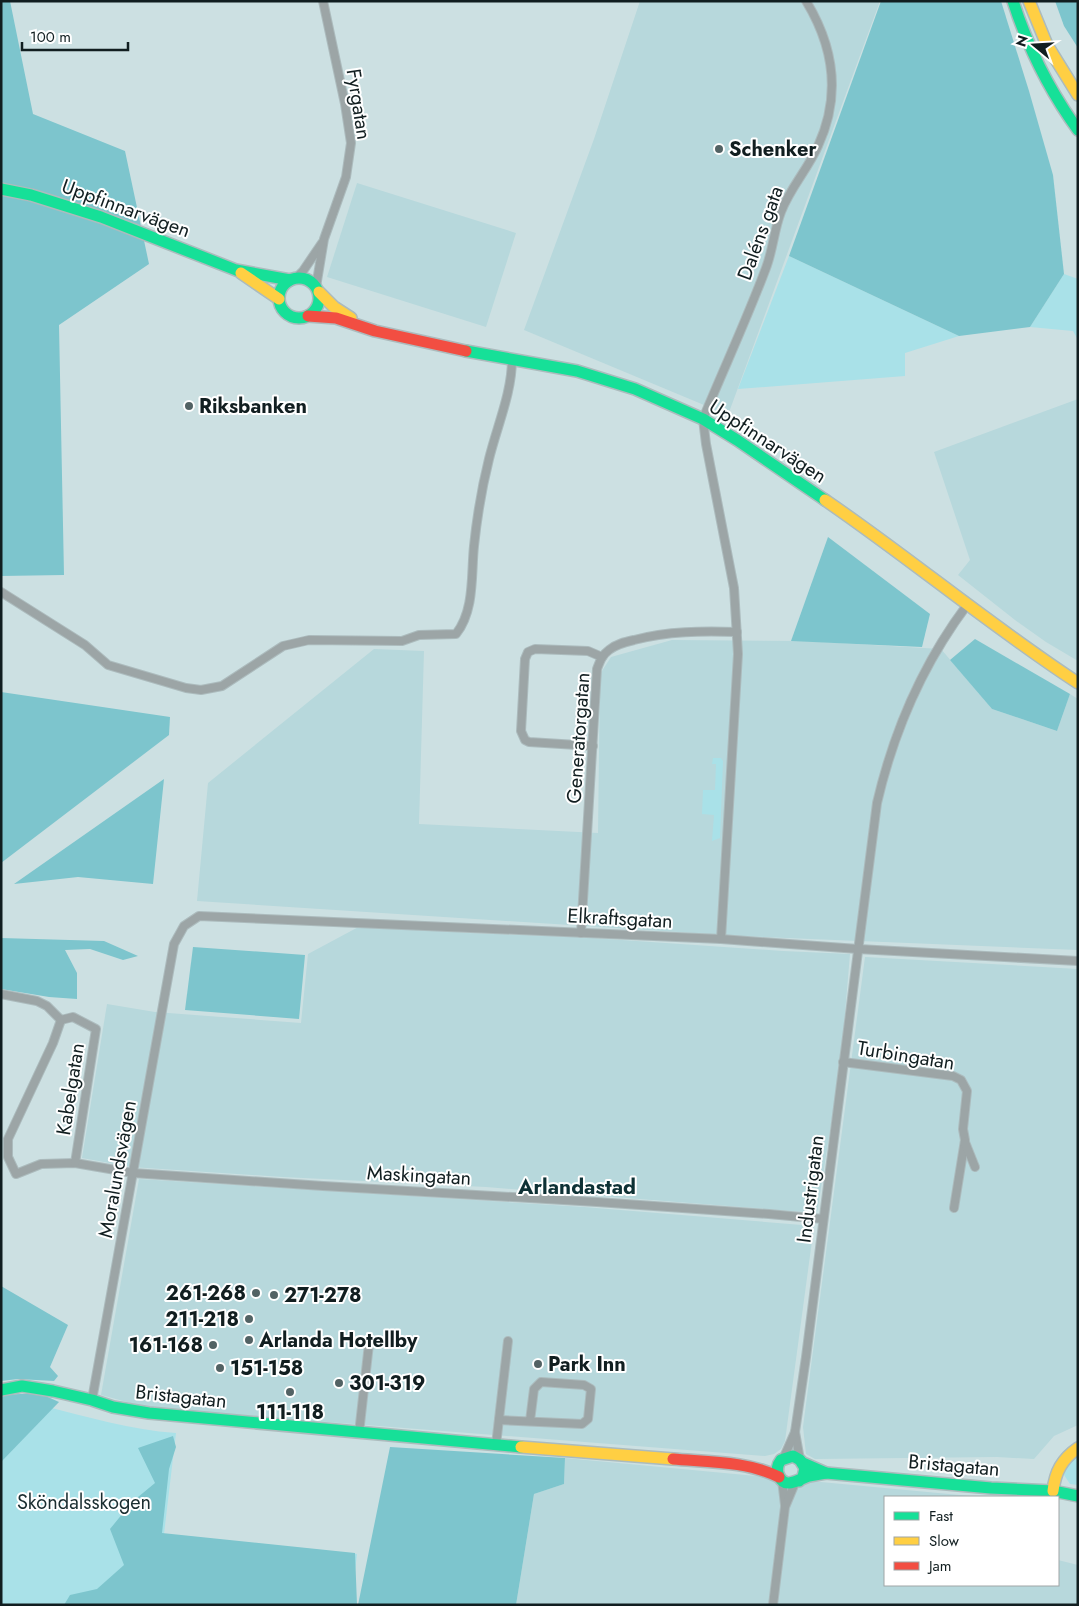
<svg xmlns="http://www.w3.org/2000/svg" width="1079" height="1606" font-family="Jost,sans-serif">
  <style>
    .built { fill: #b7d8dc }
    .green { fill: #a9e1e8 }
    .forest { fill: #7dc5cd }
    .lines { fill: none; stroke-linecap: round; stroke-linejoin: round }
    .street-casing { stroke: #acbbbd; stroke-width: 10 }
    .fast-casing { stroke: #acbbbd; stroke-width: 14 }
    .slow-casing { stroke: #acbbbd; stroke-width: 14 }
    .jam-casing { stroke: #acbbbd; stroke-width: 14 }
    .street { stroke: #9ca5a6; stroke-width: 8 }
    .fast { stroke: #16e098; stroke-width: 11 }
    .slow { stroke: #ffcf43; stroke-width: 11 }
    .jam { stroke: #f24e42; stroke-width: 11 }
    .poi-dot { fill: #526264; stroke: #fff; stroke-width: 2 }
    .labels { text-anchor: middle; stroke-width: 4; stroke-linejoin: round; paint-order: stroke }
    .street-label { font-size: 20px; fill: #111e20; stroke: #fff }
    .poi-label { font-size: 20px; font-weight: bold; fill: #111e20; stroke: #fff; text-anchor: start }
    .park-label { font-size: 20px; fill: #1a2e31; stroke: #fff }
    .neighbourhood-label { font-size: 21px; font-weight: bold; fill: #0e3135; stroke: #fff }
  </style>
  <rect width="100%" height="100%" fill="#cce0e2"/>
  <!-- built -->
  <g class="built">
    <path d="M640 1H880L728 415 524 330 594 139Z"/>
    <path d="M357 183 516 233 486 327 327 277Z"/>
    <path d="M1078 399V661L1046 642 1015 620 958 575 970 560 934 452Z"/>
    <path d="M672 640 804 641 941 649 992 709 1057 731 1070 694 1078 699V950L740 936 197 901 208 783 374 649 424 651 419 824 598 833 600 674 611 657Z"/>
    <path d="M364 924 468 933 578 937 783 951 850 954 841 1061 817 1213 486 1187 283 1177 131 1167 82 1158 107 1004 155 1012 301 1023 308 954Z"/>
    <path d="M865 957 1078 969V1425L1054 1436 1034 1459 997 1457 815 1459 806 1454 803 1427Z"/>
    <path d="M139 1179 584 1207 814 1226 785 1441 781 1449 774 1454 765 1456 149 1408 101 1395Z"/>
    <path d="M565 1458 981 1497H885V1585H1058V1560L1078 1565V1605H516L534 1494 564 1484Z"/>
  </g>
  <!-- green -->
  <g class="green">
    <path d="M789 256 959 336 905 353V376L738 389Z"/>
    <path d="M1064 274 1078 279V340L1073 331 1030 327Z"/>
    <path d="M713 758H721L723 761 720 838 712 841 714 815 702 814 703 790H715L716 764H712Z"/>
    <path d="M44 1406C88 1417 131 1430 176 1433L164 1534 357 1554 351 1605H1V1408Z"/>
    <path d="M1078 1453V1485L1070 1484 1064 1475 1069 1460Z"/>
  </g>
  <!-- forest -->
  <g class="forest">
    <path d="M1 1H10L33 114 125 151 149 264 59 325 64 575 1 576Z"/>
    <path d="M881 1H1001L1029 91 1053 175 1064 274 1030 327 959 336 789 256Z"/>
    <path d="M1055 1H1078V48L1064 26Z"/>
    <path d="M828 537 930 614 922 647 791 641Z"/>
    <path d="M975 639 1070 694 1057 731 992 709 950 660Z"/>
    <path d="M1 692 170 717 169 735 1 863Z"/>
    <path d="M164 779 153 884 78 877 14 884Z"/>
    <path d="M1 938 104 941 138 956 123 960 90 949 65 950 77 973V999L49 997 1 989Z"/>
    <path d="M193 947 305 955 299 1019 185 1010Z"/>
    <path d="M1 1286 68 1325 50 1367 58 1376 54 1381 18 1379 1 1381Z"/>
    <path d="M39 1393 59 1402 1 1462V1395Z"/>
    <path d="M173 1436 176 1447 169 1469 162 1533 355 1553 357 1605H64L70 1595 97 1589 124 1565 110 1529 132 1502 155 1483 138 1448Z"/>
    <path d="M390 1447 565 1458 564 1484 534 1494 516 1605H358Z"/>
  </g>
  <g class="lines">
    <defs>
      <g id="street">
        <path d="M296 278 303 271 322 243"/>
        <path d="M316 287 324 239 346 177 351 143 345 104 323 1"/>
        <path d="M1 592 85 645 108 665 186 688 201 690 222 686 283 646 309 640 402 641 419 635 456 634C475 610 471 574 474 546 477 517 482 487 489 459 497 426 512 393 512 359"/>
        <path d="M593 746 529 742 525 740 521 731 525 659 528 652 535 649 588 651 602 657"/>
        <path d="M581 933 597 669C600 661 602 655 609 650 616 644 625 642 634 640 668 631 702 631 737 632"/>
        <path d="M721 939 738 654 734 588 706 444 703 419C724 368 747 319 766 268 773 250 774 230 781 212 790 188 808 169 818 146 841 96 834 47 806 1"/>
        <path d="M1 994 37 1001 47 1006 61 1020"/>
        <path d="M61 1020 53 1043 8 1139V1157L16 1174 41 1164 75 1163 133 1173 323 1186 597 1202 769 1214 823 1219"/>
        <path d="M61 1020 73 1017 96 1029 75 1163"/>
        <path d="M843 1062 953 1076 961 1080 967 1091 963 1129 965 1140 954 1208"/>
        <path d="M965 1142 975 1167"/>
        <path d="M92 1400 174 944 184 926 199 916 721 939 858 949 1078 961"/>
        <path d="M499 1420 582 1424 588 1419 591 1389 584 1385 541 1382 534 1389 530 1421"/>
        <path d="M795 1432 800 1460"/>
        <path d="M359 1433 369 1344"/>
        <path d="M496 1445 508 1341"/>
        <path d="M784 1457 795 1432 806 1357 877 803C894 730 922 665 967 605"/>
        <path d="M782 1480 785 1505"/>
        <path d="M773 1605 785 1507 795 1483"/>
      </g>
      <g id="fast">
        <path d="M1013 1C1028 48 1049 90 1078 130"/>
        <path d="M1 189 31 195 101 217 236 270 290 280"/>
        <circle cx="299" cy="298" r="20"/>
        <path d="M466 351 577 371 635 389 703 419 737 440 825 500"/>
        <path d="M1 1390 22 1386 53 1391 92 1400 113 1407 149 1413 521 1447"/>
        <path d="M803 1463 826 1473 991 1488 1053 1491 1078 1496"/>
        <path d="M799 1481 803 1477 805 1468 800 1460 793 1456 781 1460C777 1465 776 1470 779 1476 785 1490 799 1479 809 1476L826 1473"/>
      </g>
      <g id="slow">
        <path d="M1029 1 1047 45 1078 95"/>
        <path d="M241 273 279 299"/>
        <path d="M319 292 334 307 351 318"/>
        <path d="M825 500C911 559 991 626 1078 683"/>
        <path d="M521 1447 673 1459"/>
        <path d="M1053 1491C1055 1472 1062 1459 1078 1448"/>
      </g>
      <g id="jam">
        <path d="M308 316 336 318 375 331 466 351"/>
        <path d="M673 1459C708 1462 747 1461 779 1477"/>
      </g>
    </defs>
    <!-- street casing -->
    <use href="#street" class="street-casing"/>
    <!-- fast casing -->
    <use href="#fast" class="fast-casing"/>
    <!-- slow casing -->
    <use href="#slow" class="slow-casing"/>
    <!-- jam casing -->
    <use href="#jam" class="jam-casing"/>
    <!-- street -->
    <use href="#street" class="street"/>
    <!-- fast -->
    <use href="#fast" class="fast"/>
    <!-- slow -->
    <use href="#slow" class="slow"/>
    <!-- jam -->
    <use href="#jam" class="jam"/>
  </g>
  <!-- markers -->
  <g class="poi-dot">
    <circle cx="719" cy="149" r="5"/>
    <circle cx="189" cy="406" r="5"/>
    <circle cx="256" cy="1293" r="5"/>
    <circle cx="274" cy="1295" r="5"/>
    <circle cx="249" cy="1319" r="5"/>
    <circle cx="249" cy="1340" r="5"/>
    <circle cx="213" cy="1345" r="5"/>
    <circle cx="538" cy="1364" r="5"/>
    <circle cx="220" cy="1368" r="5"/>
    <circle cx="339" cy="1383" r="5"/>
    <circle cx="290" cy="1392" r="5"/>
  </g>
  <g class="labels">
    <!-- street labels -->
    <g class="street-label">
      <text transform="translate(359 104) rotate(81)" y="7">Fyrgatan</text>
      <text transform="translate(126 208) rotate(20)" y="7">Uppfinnarvägen</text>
      <text transform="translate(760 233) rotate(-70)" y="7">Daléns gata</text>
      <text transform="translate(768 441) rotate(33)" y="7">Uppfinnarvägen</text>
      <text transform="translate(578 738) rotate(-86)" y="7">Generatorgatan</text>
      <text transform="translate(620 918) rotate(3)" y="7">Elkraftsgatan</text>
      <text transform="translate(906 1055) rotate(9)" y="7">Turbingatan</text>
      <text transform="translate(70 1089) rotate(-81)" y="7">Kabelgatan</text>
      <text transform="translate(117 1169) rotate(-80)" y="7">Moralundsvägen</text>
      <text transform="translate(419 1175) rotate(3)" y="7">Maskingatan</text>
      <text transform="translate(810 1189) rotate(-83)" y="7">Industrigatan</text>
      <text transform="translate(181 1396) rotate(6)" y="7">Bristagatan</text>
      <text transform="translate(954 1465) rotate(5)" y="7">Bristagatan</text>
    </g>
    <!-- poi labels -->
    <g class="poi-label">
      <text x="729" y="156">Schenker</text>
      <text x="199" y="413">Riksbanken</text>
      <text x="246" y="1300" text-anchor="end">261-268</text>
      <text x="284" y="1302">271-278</text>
      <text x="239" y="1326" text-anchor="end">211-218</text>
      <text x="259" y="1347">Arlanda Hotellby</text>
      <text x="203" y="1352" text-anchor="end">161-168</text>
      <text x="548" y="1371">Park Inn</text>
      <text x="230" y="1375">151-158</text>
      <text x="349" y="1390">301-319</text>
      <text x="290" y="1419" text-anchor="middle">111-118</text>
    </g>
    <!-- park labels -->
    <g class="park-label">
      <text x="84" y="1509">Sköndalsskogen</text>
    </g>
    <!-- neighbourhood labels -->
    <g class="neighbourhood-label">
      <text x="577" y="1194">Arlandastad</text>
    </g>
  </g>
  <!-- border -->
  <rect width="1079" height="1606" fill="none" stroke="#111e20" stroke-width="5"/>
  <!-- legend -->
  <rect x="884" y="1496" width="175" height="90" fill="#ffffff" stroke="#a0a5a6"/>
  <rect x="894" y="1512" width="25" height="8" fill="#16e098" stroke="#a0a5a6"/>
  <text x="929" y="1521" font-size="15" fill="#111e20">Fast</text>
  <rect x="894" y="1537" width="25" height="8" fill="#ffcf43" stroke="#a0a5a6"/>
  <text x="929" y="1546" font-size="15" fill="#111e20">Slow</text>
  <rect x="894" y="1562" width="25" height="8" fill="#f24e42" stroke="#a0a5a6"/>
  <text x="929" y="1571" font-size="15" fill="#111e20">Jam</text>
  <!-- north arrow -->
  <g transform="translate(1034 45) rotate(288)" stroke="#ffffff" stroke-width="4" paint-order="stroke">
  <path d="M0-4L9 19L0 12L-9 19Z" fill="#111e20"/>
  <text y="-8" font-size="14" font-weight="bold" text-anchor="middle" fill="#111e20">N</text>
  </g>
  <!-- scale -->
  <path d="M22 42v8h106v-8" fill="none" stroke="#111e20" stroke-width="2.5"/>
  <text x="30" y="42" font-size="15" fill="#111e20" stroke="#ffffff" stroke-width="4" paint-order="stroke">100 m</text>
</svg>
